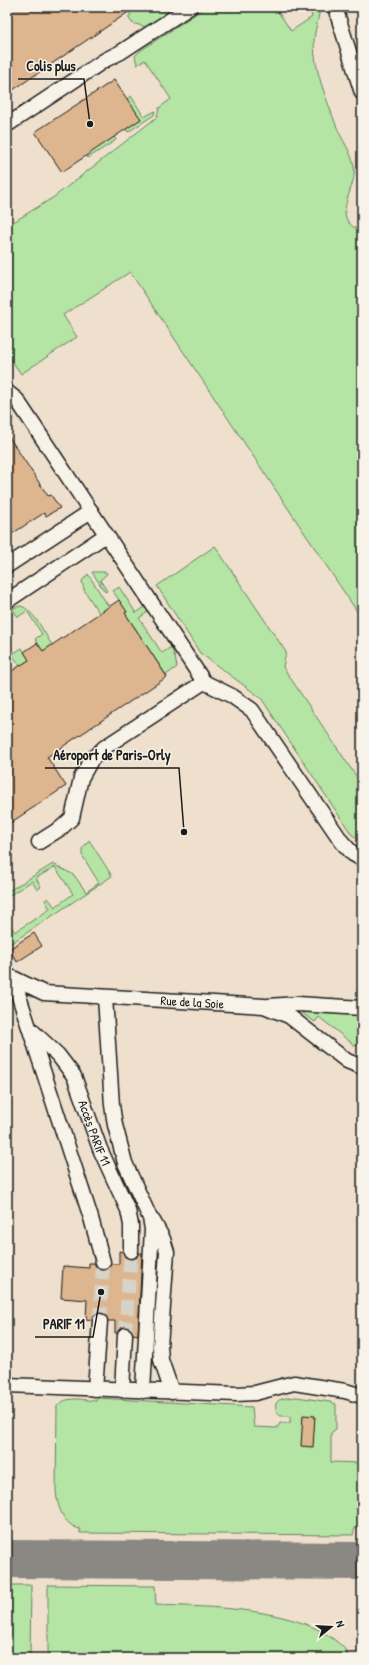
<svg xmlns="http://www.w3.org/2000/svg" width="369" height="1665" font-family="'Patrick Hand',sans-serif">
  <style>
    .built { fill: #efe0cd }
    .green { fill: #b4e5a5; stroke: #688060 }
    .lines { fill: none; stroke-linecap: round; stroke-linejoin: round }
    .taxiway { stroke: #8a8882; stroke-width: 38 }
    .building { fill: #ddb58e; stroke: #1c1c1c }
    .minor-tunnel { stroke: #d6d3c9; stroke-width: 14; stroke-dasharray: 14 7; stroke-linecap: butt }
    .minor-casing { stroke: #1c1c1c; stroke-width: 17 }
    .minor { stroke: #f7f3e8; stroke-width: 14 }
    .labels { text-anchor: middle; stroke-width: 3; stroke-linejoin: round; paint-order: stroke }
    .street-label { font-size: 13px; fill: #1c1c1c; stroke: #f7f3e8 }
    .leader { fill: none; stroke: #1c1c1c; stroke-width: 1.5 }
    .callout-dot { fill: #1c1c1c; stroke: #f7f3e8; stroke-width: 1.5 }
    .callout-label { font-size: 14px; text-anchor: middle; font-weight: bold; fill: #1c1c1c; stroke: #f7f3e8; stroke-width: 3; stroke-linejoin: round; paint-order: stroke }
  </style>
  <rect width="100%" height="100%" fill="#f7f3e8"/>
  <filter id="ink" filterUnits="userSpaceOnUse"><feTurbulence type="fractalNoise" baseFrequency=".025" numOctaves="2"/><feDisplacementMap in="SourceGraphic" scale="8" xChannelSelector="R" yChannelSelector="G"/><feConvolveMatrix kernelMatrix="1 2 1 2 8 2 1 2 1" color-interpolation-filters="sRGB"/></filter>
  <g filter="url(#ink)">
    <!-- built -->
    <rect class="built" x="7" y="7" width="355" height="1651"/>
    <!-- green -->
    <g class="green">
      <path d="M125 7H177L146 27 132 23 128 17 131 15Z"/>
      <path d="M206 7H275L291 31 312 17 310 7H320C319 19 314 31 314 43 314 70 327 100 336 125 341 139 352 152 354 167 358 188 327 219 362 231V615L356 610 130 272 63 315 77 337 21 374 10 358 7 356V226L54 197 157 117 159 108 171 99 145 60 137 65 135 56 140 51Z"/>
      <path d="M131 96 144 117 155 111 154 115 128 132 126 129 141 119 127 99Z"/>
      <path d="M114 137 116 140 88 158 86 155Z"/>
      <path d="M7 401C15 409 16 419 7 427Z"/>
      <path d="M215 546 286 652 283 667 362 785V841L352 835 261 698 200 653 157 586Z"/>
      <path d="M92 572H106L107 574 100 580 107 591 105 592Z"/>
      <path d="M88 574 109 607 99 613 84 590 82 581Z"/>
      <path d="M119 587 136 613 145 607 148 612 139 618 162 653 171 647 175 657 177 667 166 675 125 613 127 612 113 591Z"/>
      <path d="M21 606C33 609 45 634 52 645L43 651 35 639 42 634 27 611 18 617 12 608Z"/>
      <path d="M7 643 14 653 22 648 29 660 20 666 7 647Z"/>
      <path d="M89 840 112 876 7 946V938L12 934 7 926 9 924 15 932 50 909 45 900 48 898 55 907 73 894 55 867 36 878 41 887 37 890 32 881 7 897V892L53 864 74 875 86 892 99 883 82 855V849Z"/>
      <path d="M304 1011 362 1014V1046L354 1045 319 1017 315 1022 302 1013Z"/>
      <path d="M297 1397 330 1402 336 1404V1429L331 1433V1462L362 1463V1528H355L353 1535 80 1533V1529C63 1525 57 1506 56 1490L57 1406C67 1395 83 1400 96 1401L97 1398 252 1407 254 1427 277 1428 280 1423H290V1416H281L278 1414C270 1398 284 1398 297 1397Z"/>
      <path d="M7 1585H31L30 1658H7Z"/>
      <path d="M48 1585 155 1586 156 1605C209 1607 294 1607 336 1641 342 1646 348 1650 348 1658H48Z"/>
    </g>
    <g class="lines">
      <!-- taxiway -->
      <path class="taxiway" d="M7 1559 362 1561"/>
    </g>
    <!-- building -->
    <g class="building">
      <path d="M7 7H136L7 94Z"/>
      <path d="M114 80 141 119 62 172 35 132Z"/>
      <path d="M7 434 48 496 51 495 60 508 46 516 44 513 7 537Z"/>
      <path d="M119 600 127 612 125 613 167 677 47 757 66 786 7 825V674L29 660 24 652 37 643 43 651Z"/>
      <path d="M34 933 42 946 17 962 9 949Z"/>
      <path d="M119 1251 123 1252 126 1258 131 1259 136 1258 139 1253H142L138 1335 133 1334 130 1328 126 1327 121 1328 117 1333H115V1321H108L105 1314 101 1313 96 1314 92 1320 86 1319 87 1300 61 1298 63 1266 89 1268V1263H94L97 1268 106 1270 111 1264H119Z"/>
      <path d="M303 1415 315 1416 313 1447 301 1446Z"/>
    </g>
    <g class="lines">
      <!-- minor-tunnel -->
      <g class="minor-tunnel">
        <path d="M100 1321 103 1262"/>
        <path d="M125 1335 131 1251"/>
      </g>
      <defs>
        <g id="minor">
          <path d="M335 7 362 93"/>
          <path d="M7 125 105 60 121 52 190 7"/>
          <path d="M7 392 17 400 204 682"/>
          <path d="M7 566 91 511"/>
          <path d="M7 601 106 535"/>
          <path d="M39 842 61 828 72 818 81 778 91 760 105 747 204 682 232 696 252 710 342 842 353 854 362 859"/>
          <path id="s1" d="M7 978H13L44 993 264 1006 289 1016 347 1061 362 1067"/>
          <path d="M13 978 91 1218 103 1262"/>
          <path d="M105 997 112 1105 115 1125 125 1163 150 1218 152 1229 143 1391"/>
          <path d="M268 1006 298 1004 362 1008"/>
          <path id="s2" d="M30 1029 58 1055 74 1076 100 1149 128 1210 131 1225V1251"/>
          <path d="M153 1221 163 1239 167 1252 160 1346 161 1360 172 1392"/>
          <path d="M7 1385 236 1394 255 1393 294 1383 345 1391 362 1396"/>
          <path d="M95 1389 100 1321"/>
          <path d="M122 1390 125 1335"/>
        </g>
      </defs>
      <!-- minor casing -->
      <use href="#minor" class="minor-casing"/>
      <!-- minor -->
      <use href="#minor" class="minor"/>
    </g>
  </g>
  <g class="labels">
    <!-- street labels -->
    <g class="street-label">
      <text dy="5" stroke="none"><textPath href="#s1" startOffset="189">Rue de la Soie</textPath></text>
      <text dy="5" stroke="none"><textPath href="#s2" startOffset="125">Accès PARIF 11</textPath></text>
    </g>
  </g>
  <!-- callouts -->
  <path class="leader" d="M90 124L84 79H18M184 832L179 768H45M101 1292L93 1337H35"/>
  <g class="callout-dot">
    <circle cx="90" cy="124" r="4"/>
    <circle cx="184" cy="832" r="4"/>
    <circle cx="101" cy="1292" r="4"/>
  </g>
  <g class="callout-label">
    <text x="51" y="71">Colis plus</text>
    <text x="112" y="760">Aéroport de Paris-Orly</text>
    <text x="64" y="1329">PARIF 11</text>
  </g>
  <!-- margin -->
  <rect width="369" height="1665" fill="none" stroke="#f7f3e8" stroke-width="24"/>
  <rect x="12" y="12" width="345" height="1641" fill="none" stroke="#1c1c1c" stroke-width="1.5" filter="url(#ink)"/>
  <!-- north arrow -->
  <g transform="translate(331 1627) rotate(72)" stroke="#f7f3e8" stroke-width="3" paint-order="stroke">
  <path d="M0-3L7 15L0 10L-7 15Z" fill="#1c1c1c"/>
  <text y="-6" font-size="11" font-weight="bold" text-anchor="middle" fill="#1c1c1c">N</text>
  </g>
</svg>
